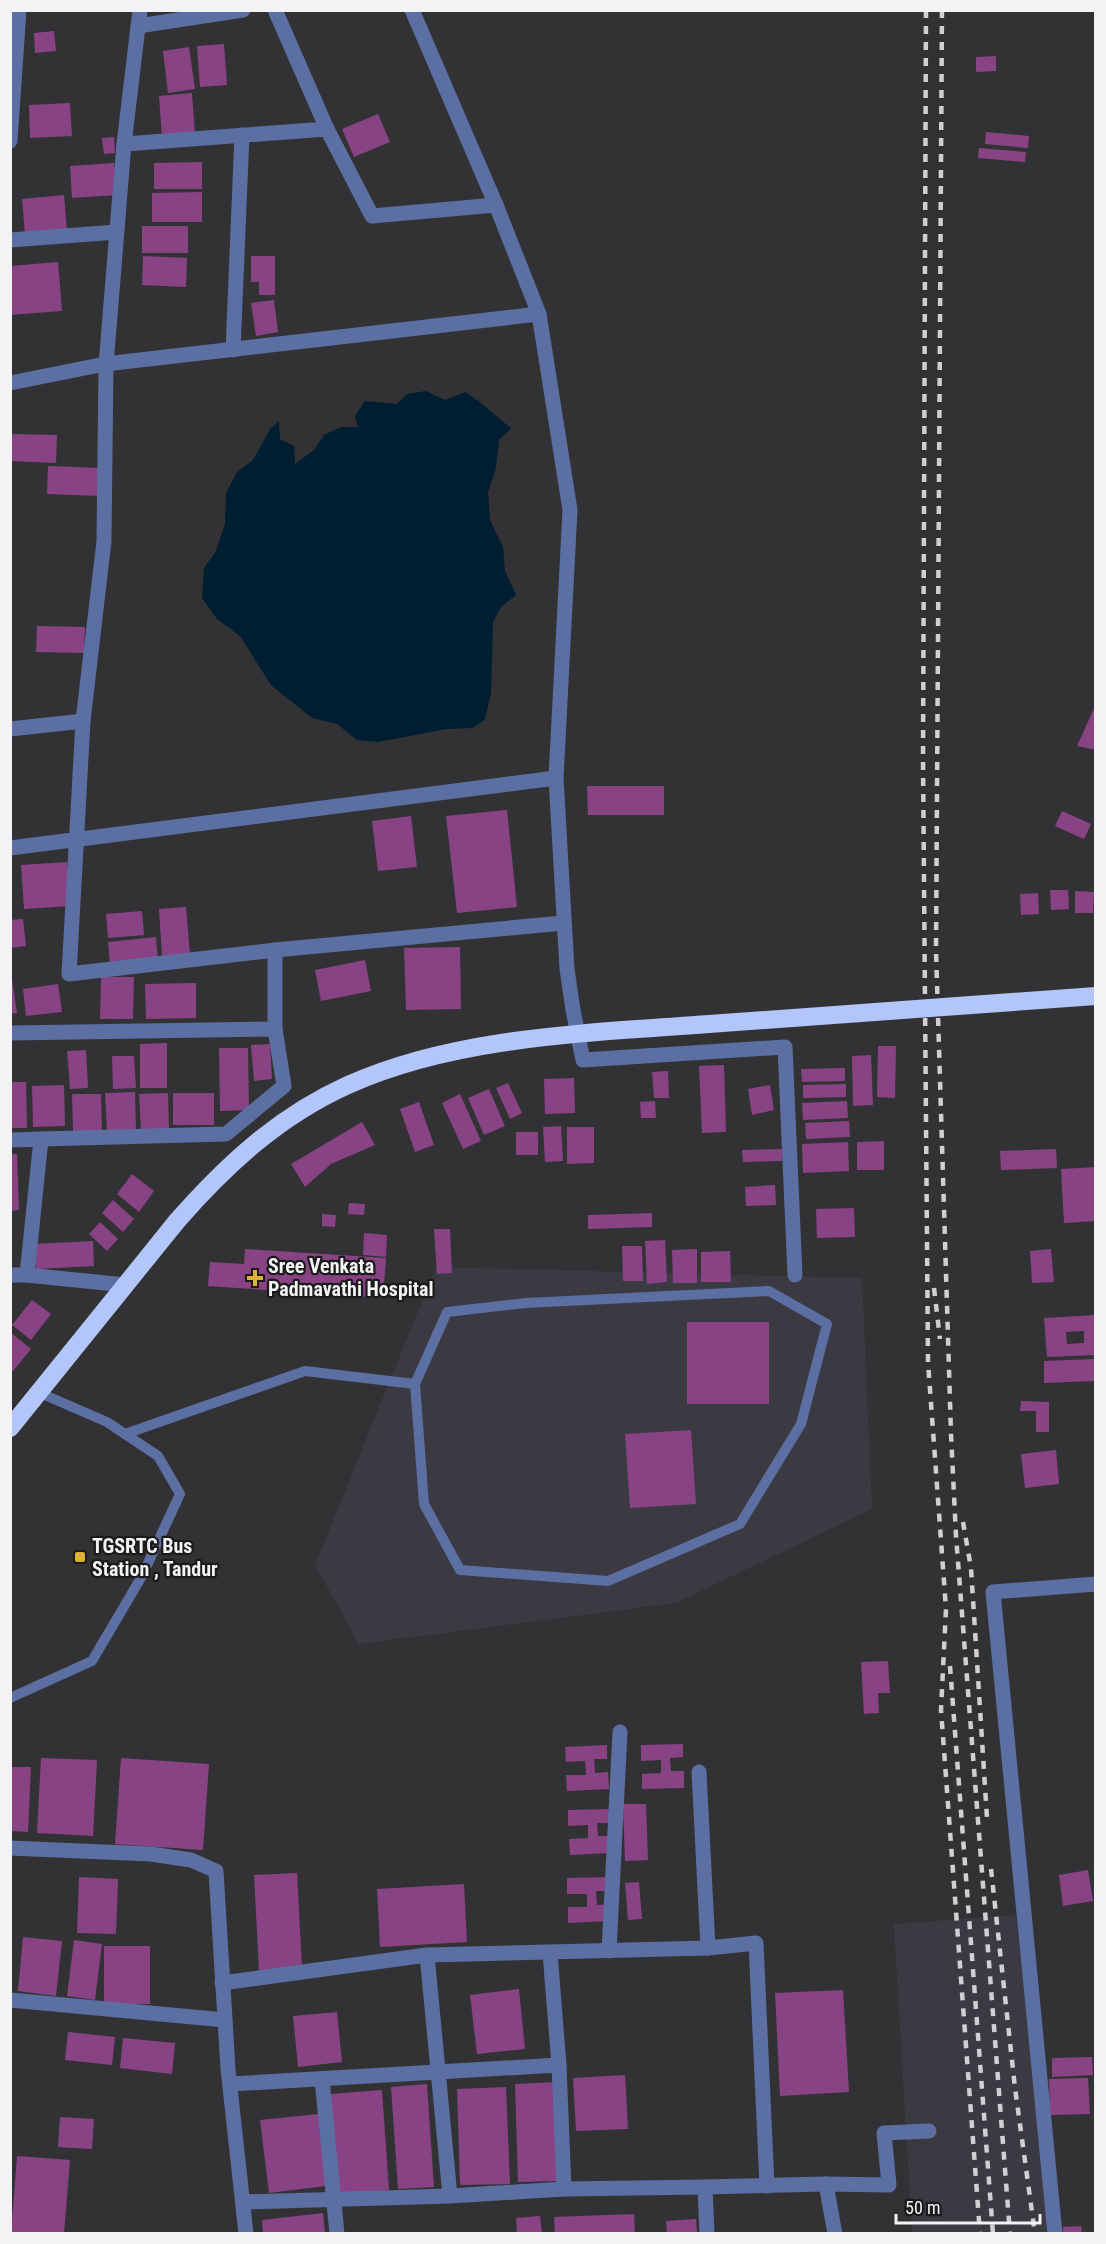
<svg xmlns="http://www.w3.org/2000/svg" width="1106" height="2244" font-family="'Roboto Condensed',sans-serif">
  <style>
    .built { fill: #3b3941 }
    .water { fill: #001e31 }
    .building { fill: #884385; fill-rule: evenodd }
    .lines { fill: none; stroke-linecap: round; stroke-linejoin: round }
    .lane { stroke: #5c6fa3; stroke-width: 10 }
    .street { stroke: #5c6fa3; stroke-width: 15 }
    .highway { stroke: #b3c6fa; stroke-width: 18 }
    .rail { stroke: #d0d0d2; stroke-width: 4.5; stroke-dasharray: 8 8; stroke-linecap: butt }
    .highway-bridge { stroke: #b3c6fa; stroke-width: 18 }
    .poi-dot { fill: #ddb133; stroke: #1a1a1b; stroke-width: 2 }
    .labels { text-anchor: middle; stroke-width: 4.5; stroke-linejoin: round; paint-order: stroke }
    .poi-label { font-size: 20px; font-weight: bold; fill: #f3f3f5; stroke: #1a1a1b; text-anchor: start }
  </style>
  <rect width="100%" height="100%" fill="#323234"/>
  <!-- built -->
  <g class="built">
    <path d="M436 1267 862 1278 872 1509 676 1603 359 1644 315 1565Z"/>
    <path d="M1016 1915 1050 2233H912L894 1924Z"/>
  </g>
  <!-- water -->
  <path class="water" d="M426 391 445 400 465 392C482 402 495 416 511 428L499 440 496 468 488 492 490 520 503 547 505 571 516 595 501 607 493 622 491 693 485 719 473 728 447 729 378 742 357 740 337 724 312 718 271 685 240 636 217 619 202 598 204 568 215 553 225 524 226 493 237 472 253 460 270 429 279 421 280 439 294 446 295 464 314 450 324 435 341 427H358L355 416 365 401 397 404 407 394Z"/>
  <!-- building -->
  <g class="building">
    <path d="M54 31 56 51 35 53 34 33Z"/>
    <path d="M224 44 227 85 200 87 197 46Z"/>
    <path d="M189 47 195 89 168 93 163 51Z"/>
    <path d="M996 56V71L976 72V57Z"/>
    <path d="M192 93 195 134 162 137 159 96Z"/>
    <path d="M70 103 72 136 30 138 29 105Z"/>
    <path d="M378 114 390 142 354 157 342 129Z"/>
    <path d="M986 132 1029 136 1028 148 985 144Z"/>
    <path d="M114 137 115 153 104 154 102 138Z"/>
    <path d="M979 148 1026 152 1025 162 978 158Z"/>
    <path d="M202 162V189H154V163Z"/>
    <path d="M114 163 117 195 72 198 70 166Z"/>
    <path d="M202 192V222H152V193Z"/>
    <path d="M64 195 67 231 25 235 22 199Z"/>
    <rect x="142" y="226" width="46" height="27"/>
    <path d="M143 256 187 258 186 287 142 285Z"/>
    <path d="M251 256H275V295H259V282H251Z"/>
    <path d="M58 262 62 311 10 315V266Z"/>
    <path d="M274 300 278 332 256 336 251 303Z"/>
    <path d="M10 434 57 435 56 463 10 461Z"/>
    <path d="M48 466 102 468 101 496 47 494Z"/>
    <path d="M37 626 85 627 84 653 36 652Z"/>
    <path d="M1096 704V750L1077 746Z"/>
    <path d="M587 786H664V815H588Z"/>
    <path d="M507 810 517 907 457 913 446 816Z"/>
    <path d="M1062 811 1091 824 1084 839 1055 826Z"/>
    <path d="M411 816 417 867 378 871 372 821Z"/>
    <path d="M67 862 70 906 24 909 21 865Z"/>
    <path d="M1050 890H1068L1069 909 1051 910Z"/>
    <path d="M1075 891 1094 892 1093 913H1075Z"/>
    <path d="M1038 893 1039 914 1021 915 1020 894Z"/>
    <path d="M186 907 190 954 162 956 159 909Z"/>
    <path d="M142 911 144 935 108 938 106 914Z"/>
    <path d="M23 919 26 946 10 948V920Z"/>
    <path d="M156 937 158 960 110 965 108 942Z"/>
    <path d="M460 947 461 1009 406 1010 404 948Z"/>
    <path d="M365 960 371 991 321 1001 315 970Z"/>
    <path d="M10 967 17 1013 10 1014Z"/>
    <path d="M101 977H134L133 1019H100Z"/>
    <path d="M196 983V1018L146 1019 145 984Z"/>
    <path d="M58 984 62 1012 26 1016 23 989Z"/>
    <path d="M167 1043V1088H140V1044Z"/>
    <path d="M270 1044 272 1079 254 1081 251 1045Z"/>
    <path d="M878 1046H896L895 1098 877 1097Z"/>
    <path d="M219 1048H248L249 1110 220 1111Z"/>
    <path d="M86 1050 88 1088 70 1089 67 1051Z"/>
    <path d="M871 1055 873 1105 853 1106 852 1056Z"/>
    <path d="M112 1056H134L136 1088 113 1089Z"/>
    <path d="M724 1065 726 1132 702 1133 699 1066Z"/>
    <path d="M845 1068V1081L802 1082 801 1069Z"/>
    <path d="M668 1071 669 1098H654L652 1072Z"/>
    <path d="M574 1078 575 1113 545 1114 544 1079Z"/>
    <path d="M10 1082H26L27 1128H10Z"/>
    <path d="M508 1083 522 1113 510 1119 496 1088Z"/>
    <path d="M846 1084V1097L803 1098V1085Z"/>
    <path d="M64 1085 65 1126 33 1127 32 1086Z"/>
    <path d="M770 1085 774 1110 752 1115 748 1089Z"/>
    <path d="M489 1089 505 1126 484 1135 468 1098Z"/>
    <path d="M135 1092 136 1129 107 1131 105 1093Z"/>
    <path d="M168 1093 169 1130 141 1131 139 1094Z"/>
    <rect x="173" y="1093" width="41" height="32"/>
    <path d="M72 1094H101L102 1131H73Z"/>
    <path d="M460 1094 481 1141 463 1149 442 1103Z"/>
    <path d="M655 1101 656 1118H641L640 1102Z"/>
    <path d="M847 1101 848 1118 803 1120 802 1103Z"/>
    <path d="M419 1102 434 1145 415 1152 400 1109Z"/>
    <path d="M849 1121 850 1137 806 1139 805 1123Z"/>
    <path d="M362 1122 375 1145 331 1164 305 1187 291 1164Z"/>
    <path d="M561 1126 563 1161 545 1162 543 1127Z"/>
    <path d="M567 1127H594V1163L567 1164Z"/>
    <rect x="516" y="1132" width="22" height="23"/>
    <path d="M884 1141V1170H857V1142Z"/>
    <path d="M848 1142 849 1171 803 1173 802 1144Z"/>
    <path d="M782 1149V1161L743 1162 742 1150Z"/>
    <path d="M1056 1149 1057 1168 1001 1170 1000 1151Z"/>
    <path d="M10 1154H17L19 1210 10 1211Z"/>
    <path d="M1096 1167V1221L1064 1223 1061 1169Z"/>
    <path d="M132 1174 154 1191 139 1212 117 1194Z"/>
    <path d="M775 1185 776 1205 746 1206 745 1187Z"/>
    <path d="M113 1200 134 1219 123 1232 102 1213Z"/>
    <path d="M349 1203 365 1204 364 1215 348 1214Z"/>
    <path d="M854 1208 855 1237 817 1238 816 1209Z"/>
    <path d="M652 1213V1227L588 1229V1215Z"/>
    <path d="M322 1214 336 1215 335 1227 322 1226Z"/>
    <path d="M100 1222 118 1239 107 1251 89 1234Z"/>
    <path d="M434 1229H450L452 1273 437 1274Z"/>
    <path d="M364 1233 387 1235 386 1257 363 1255Z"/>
    <path d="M665 1240 667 1282 647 1284 645 1241Z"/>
    <path d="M93 1241 94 1266 36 1269 34 1244Z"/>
    <path d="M622 1246H642L643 1281H623Z"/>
    <path d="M245 1249 386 1258 383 1298 208 1286 210 1262 244 1264Z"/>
    <path d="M697 1249V1283H673L672 1250Z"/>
    <path d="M1051 1249 1054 1282 1032 1283 1030 1251Z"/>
    <path d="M730 1251 731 1282H701V1252Z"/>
    <path d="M32 1300 51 1314 31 1340 12 1325Z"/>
    <path d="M1096 1315V1355L1047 1357 1044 1318ZM1084 1331V1343L1067 1344 1066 1332Z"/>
    <rect x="687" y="1322" width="82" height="82"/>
    <path d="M10 1332 31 1349 13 1371 10 1369Z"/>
    <path d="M1094 1359 1095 1381 1044 1383V1361Z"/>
    <path d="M1021 1401 1049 1402V1432H1036V1411H1020Z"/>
    <path d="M691 1430 696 1504 630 1508 625 1434Z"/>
    <path d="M1056 1450 1059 1484 1025 1488 1021 1454Z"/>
    <path d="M888 1661 890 1693H878L879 1713 864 1714 861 1662Z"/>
    <path d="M683 1744V1757L670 1758 671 1771H684V1788L642 1789V1774L661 1773V1760L641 1761V1745Z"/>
    <path d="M607 1745V1759H594L595 1773 608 1772 609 1789 567 1791 566 1775H586L585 1761 566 1762 565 1747Z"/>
    <path d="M41 1758 97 1760 93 1836 37 1833Z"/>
    <path d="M121 1758 209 1764 203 1850 115 1844Z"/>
    <path d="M10 1767H31L28 1832 10 1831Z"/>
    <path d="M623 1804H646L648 1860 625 1861Z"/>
    <path d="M610 1809V1823H597L598 1836H611V1853L570 1855 569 1839 588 1838V1825L568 1826V1810Z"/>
    <path d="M1088 1870 1093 1901 1063 1906 1059 1875Z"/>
    <path d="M297 1873 302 1968 259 1971 254 1875Z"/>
    <path d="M79 1877 118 1879 116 1934 77 1933Z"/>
    <path d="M609 1877V1891H596L597 1905 610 1904V1921L568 1923V1907H587V1894H567V1878Z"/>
    <path d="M639 1882 642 1919 628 1920 625 1883Z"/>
    <path d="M464 1884 467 1942 380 1947 377 1889Z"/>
    <path d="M23 1937 62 1941 56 1996 18 1991Z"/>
    <path d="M74 1940 102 1944 95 2000 67 1996Z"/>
    <rect x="104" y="1946" width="46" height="58"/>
    <path d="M519 1989 525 2049 477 2054 470 1995Z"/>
    <path d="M843 1990 849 2092 780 2096 775 1993Z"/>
    <path d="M337 2012 342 2062 298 2067 293 2016Z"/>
    <path d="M68 2032 115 2037 112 2065 65 2060Z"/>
    <path d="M123 2038 175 2043 172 2074 120 2068Z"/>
    <path d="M1092 2057 1093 2075 1052 2077V2058Z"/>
    <path d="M625 2075 628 2129 576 2131 573 2078Z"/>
    <path d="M1088 2078 1090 2114 1050 2115 1049 2079Z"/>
    <path d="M556 2082 559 2181 518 2182 515 2084Z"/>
    <path d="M427 2084 434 2187 398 2189 391 2087Z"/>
    <path d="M506 2087 510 2184 460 2185 457 2089Z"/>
    <path d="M382 2090 389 2190 338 2194 330 2094Z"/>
    <path d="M318 2114 326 2186 269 2193 260 2120Z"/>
    <path d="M60 2117 94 2119 92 2149 58 2147Z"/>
    <path d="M17 2156 70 2160 64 2234H11Z"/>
    <path d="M323 2213 325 2234H263L262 2220Z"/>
    <path d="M634 2214 635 2234H555L554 2217Z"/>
    <path d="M540 2216 542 2234H517L516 2218Z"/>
    <path d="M696 2219 697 2234H667L666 2221Z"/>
    <path d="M1081 2226 1082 2234H1063V2227Z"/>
  </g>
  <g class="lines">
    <!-- lane -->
    <g class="lane">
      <path d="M125 1434 305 1371 415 1384 424 1504 460 1570 608 1581 740 1524 801 1424 827 1324 769 1291 526 1303 447 1312 415 1384"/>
      <path d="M10 1698 92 1661 142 1576 180 1494 158 1456 107 1422 40 1393"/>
    </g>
    <!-- street -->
    <g class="street">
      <path d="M140 10 124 144 106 365 104 541 83 721 69 974 275 950V1029"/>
      <path d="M412 10 496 205 539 314 570 510 556 778 567 969 573 1010 583 1060 785 1047 795 1275"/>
      <path d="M138 26 243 10"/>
      <path d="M327 129 372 216 496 205"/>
      <path d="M10 141 19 10"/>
      <path d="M124 144 327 129 275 10"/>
      <path d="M10 240 117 232"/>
      <path d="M233 350 242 135"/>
      <path d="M10 383 105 364 539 314"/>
      <path d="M10 729 83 721"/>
      <path d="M10 848 556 778"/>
      <path d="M275 950 563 923"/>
      <path d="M10 1033 275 1029 284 1086 226 1134 41 1139"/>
      <path d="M10 1140 41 1139 27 1275"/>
      <path d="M10 1275H27L125 1285"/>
      <path d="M699 1772 708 1948"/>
      <path d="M10 1848 151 1854 191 1860 216 1871 228 2069 246 2234"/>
      <path d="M609 1951 620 1732"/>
      <path d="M550 1953 559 2065"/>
      <path d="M427 1955 450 2196"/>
      <path d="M222 1983 427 1955 708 1948 756 1943 767 2186"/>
      <path d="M10 2000 225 2020"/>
      <path d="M322 2079 337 2234"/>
      <path d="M230 2084 559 2065 564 2189"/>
      <path d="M826 2184 835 2234"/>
      <path d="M705 2187 826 2184 889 2185 884 2133 929 2131"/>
      <path d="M243 2202 450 2196 564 2189 705 2187 707 2234"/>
      <path d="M1055 2234 993 1592 1096 1584"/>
    </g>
    <!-- highway -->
    <path class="highway" d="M10 1428 177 1221"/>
    <!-- rail -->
    <g class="rail">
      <path d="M926 10 923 759 928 1362 946 1609 941 1710 980 2234"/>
      <path d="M942 10 936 951 951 1434 956 1536 1010 2234"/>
      <path d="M934 1288 940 1339"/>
      <path d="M963 1522 971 1568 987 1818"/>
      <path d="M950 1666 993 2234"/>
      <path d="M991 1869 1015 2088 1035 2234"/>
    </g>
    <!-- highway-bridge -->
    <path class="highway-bridge" d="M177 1221C226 1165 279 1116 348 1085 457 1036 591 1033 709 1024 838 1015 967 1005 1096 996"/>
  </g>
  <!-- markers -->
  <g class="poi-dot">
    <path d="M252 1269h6v6h6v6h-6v6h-6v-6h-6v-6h6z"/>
    <rect x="74" y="1551" width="12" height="12" rx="3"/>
  </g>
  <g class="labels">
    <!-- poi labels -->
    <g class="poi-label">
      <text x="268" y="1273">Sree Venkata<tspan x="268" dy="23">Padmavathi Hospital</tspan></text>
      <text x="92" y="1553">TGSRTC Bus<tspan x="92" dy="23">Station , Tandur</tspan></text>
    </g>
  </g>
  <!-- border -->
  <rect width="1106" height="2244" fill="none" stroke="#f3f3f5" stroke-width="24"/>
  <!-- scale -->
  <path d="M896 2214v9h144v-9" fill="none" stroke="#f3f3f5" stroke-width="3"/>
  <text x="905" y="2214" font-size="18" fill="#f3f3f5" stroke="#1a1a1b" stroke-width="4.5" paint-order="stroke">50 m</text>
</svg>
